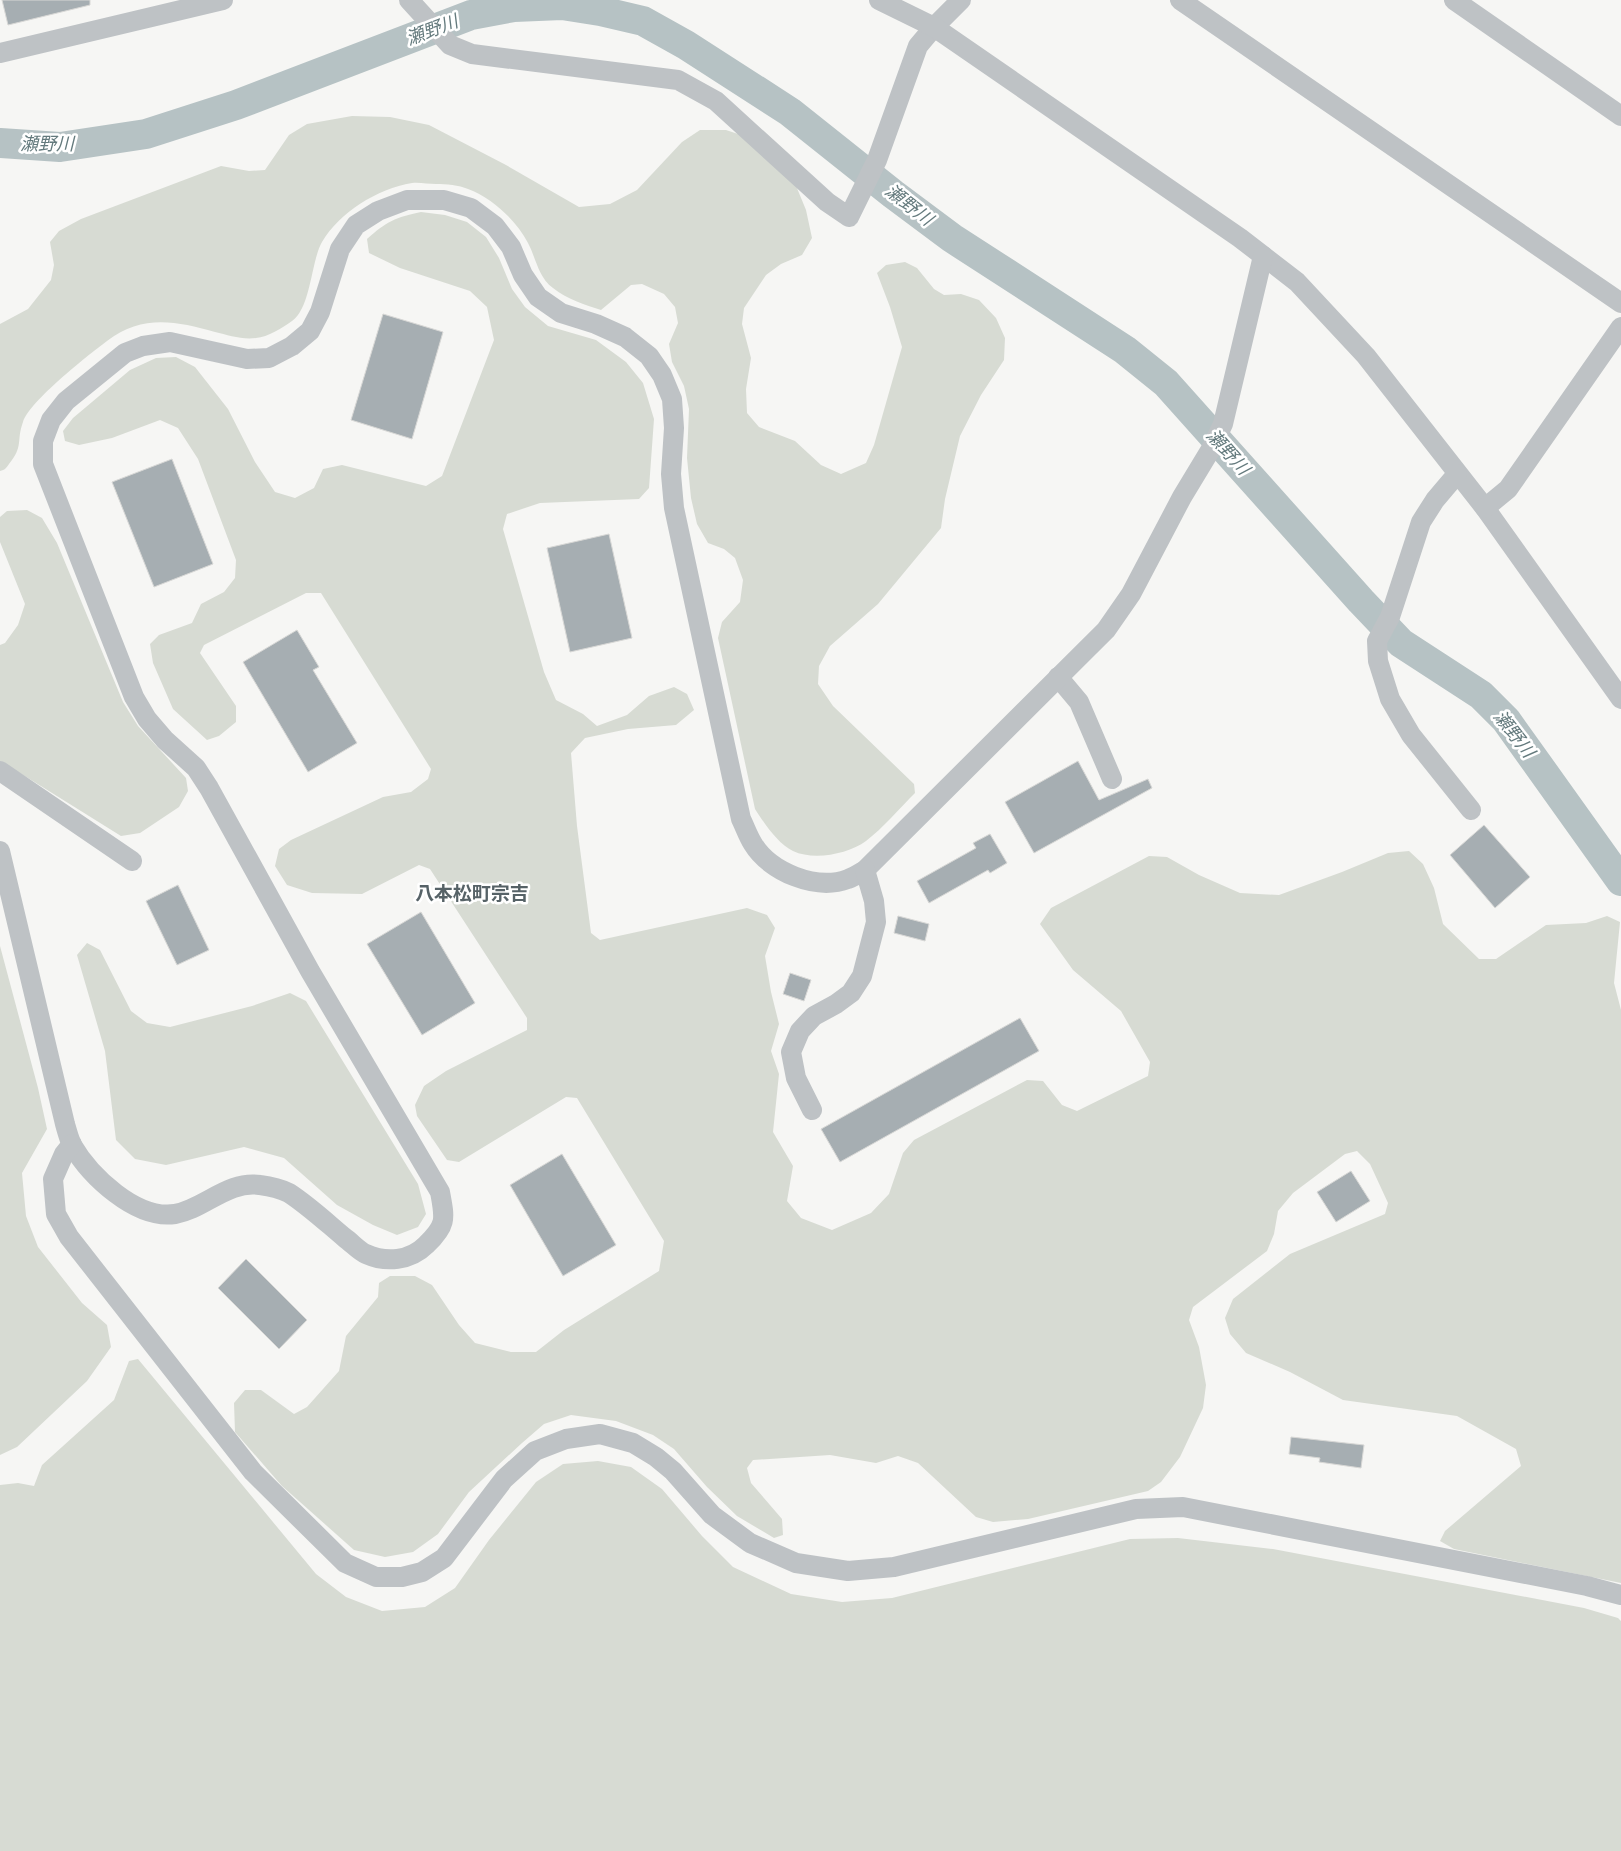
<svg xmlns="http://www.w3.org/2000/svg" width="1621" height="1851" font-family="'Work Sans','Noto Sans JP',sans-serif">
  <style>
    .green { fill: #d7dbd3 }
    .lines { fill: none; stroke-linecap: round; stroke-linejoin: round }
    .river { stroke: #b6c2c4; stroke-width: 30 }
    .building { fill: #a6aeb2; stroke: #d8d8d6 }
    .minor { stroke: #bec2c5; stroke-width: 20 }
    .labels { text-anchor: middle; stroke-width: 5; stroke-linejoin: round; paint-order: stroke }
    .water-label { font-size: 18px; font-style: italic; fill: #647a7d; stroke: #fff }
    .quarter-label { font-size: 19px; font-weight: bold; fill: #566267; stroke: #fff }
  </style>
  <rect width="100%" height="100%" fill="#f6f6f4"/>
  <!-- green -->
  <g class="green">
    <path d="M352 116 390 117 429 125 506 165 579 207 610 204 637 190 682 142 700 130H726L750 138 792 176 806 210 812 238 802 255 781 264 766 275 744 308 742 324 751 358 746 389 747 413 759 427 795 441 821 465 841 474 866 463 874 445 902 347 890 307 877 273 886 265 905 262 917 268 934 289 944 295 961 294 979 300 996 318 1005 338 1004 360 981 395 960 436 945 499 941 528 878 604 830 646 819 666 818 684 833 706 914 784 915 793C900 808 883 828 866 841 848 854 814 861 793 851 778 844 764 823 755 809L718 638 722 622 740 602 743 580 735 558 724 549 708 543 697 524 691 498 687 458 689 409 684 386 672 362 669 344 678 323 675 307 664 294 642 284 631 285 601 310C585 305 567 299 553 288 538 277 536 258 528 243 516 220 492 198 468 189 459 185 446 184 436 184 428 184 419 182 412 183 377 189 340 212 322 242 311 261 311 308 292 321 282 328 268 337 256 338 242 340 228 335 215 332 176 321 142 314 107 341 87 356 30 401 23 422 16 441 24 446 9 464 6 468 5 470 0 471V324L28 309 51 280 54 265 50 242 59 231 81 219 221 166 249 171 265 170 289 135 307 124Z"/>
    <path d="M421 212 445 215 467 222 486 237 499 258 512 289 525 307 548 326 596 340 626 362 643 383 654 419 649 488 639 499 540 503 507 514 503 529 544 672 556 700 583 714 597 726 627 715 649 696 674 687 687 694 694 710 676 725 628 729 585 738 571 753 577 826 591 933 600 940 747 908 767 915 775 928 765 956 771 992 779 1024 771 1051 779 1074 773 1132 793 1166 787 1201 801 1218 832 1230 871 1213 889 1194 903 1153 914 1140 1027 1080 1043 1081 1062 1105 1077 1111 1148 1076 1150 1062 1121 1011 1073 970 1040 924 1051 908 1149 856 1167 857 1199 875 1240 893 1279 895 1342 872 1388 853 1409 851 1423 864 1434 888 1443 924 1479 959H1496L1546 925 1586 923 1607 916 1620 922 1614 983 1621 1010V1583L1454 1549 1440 1541 1445 1531 1521 1466 1516 1449 1457 1416 1343 1400 1290 1372 1246 1353 1230 1334 1225 1318 1233 1299 1290 1254 1385 1214 1388 1203 1370 1164 1357 1151 1345 1154 1293 1193 1278 1211 1274 1234 1267 1251 1193 1307 1189 1320 1199 1347 1206 1385 1203 1408 1180 1457 1161 1482 1148 1491 1028 1519 993 1522 976 1517 918 1463 898 1456 876 1463 830 1455 753 1460 747 1468 751 1483 782 1519 783 1535 774 1538 737 1516 707 1487 674 1449 653 1435 616 1421 571 1415 544 1424 522 1443 469 1492 438 1534 413 1552 385 1557 354 1550 282 1486 235 1432 234 1403 245 1390H261L294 1414 307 1407 339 1371 346 1336 378 1297 379 1283 390 1276H415L432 1285 459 1325 475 1343 511 1352H536L564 1330 659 1271 664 1241 577 1098 566 1097 459 1162 447 1160 417 1116 415 1105 424 1086 446 1071 527 1030V1018L430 869 419 865 362 894 312 893 287 885 275 866 279 849 291 840 383 797 411 792 428 779 431 769 321 593H306L204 645 200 653 236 706V722L219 736 207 740 173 709 153 663 150 644 159 635 192 623 201 604 224 592 235 578 236 560 198 459 178 428 160 420 112 438 79 445 65 441 63 431 73 418 130 370 156 358 176 357 195 367 228 409 255 462 275 492 295 498 314 488 323 469 342 465 426 486 442 476 494 340 487 307 470 291 400 268 369 253 367 239C386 222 396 217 421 212Z"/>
    <path d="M27 510 42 518 57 543 123 702 138 726 186 778 188 791 179 807 140 833 121 836 20 773 0 763V645L5 643 18 625 25 604 0 542V517L7 511Z"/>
    <path d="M87 943 100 950 131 1011 147 1023 170 1027 252 1006 290 993 306 1001 418 1184 426 1214 418 1227 397 1235 373 1225 337 1205 284 1158 244 1147 166 1165 135 1159 116 1140 105 1051 77 955Z"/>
    <path d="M0 946 38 1088 47 1129 22 1173 26 1216 38 1247 82 1303 107 1325 111 1347 87 1381 17 1447 0 1455Z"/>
    <path d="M138 1359 316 1574 346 1597 382 1611 425 1607 455 1588 489 1540 536 1482 563 1464 598 1461 631 1467 662 1489 702 1536 733 1567 791 1594 842 1602 892 1598 1130 1539 1178 1538 1273 1549 1584 1608 1618 1618 1621 1621V1851H0V1485L18 1483 34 1486 42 1465 114 1400 129 1361Z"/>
  </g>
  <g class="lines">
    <!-- river -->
    <path class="river" d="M0 143 60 147 146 134 236 105 471 15 514 7 562 5 600 11 643 21 686 45 790 112 893 194 952 238 1125 350 1166 383 1361 601 1401 643 1481 695 1506 720 1621 881"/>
  </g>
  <!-- building -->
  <g class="building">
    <path d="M2 0H90V5L8 25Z"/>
    <path d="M383 314 443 332 412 439 351 420Z"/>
    <path d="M172 459 213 564 154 587 112 482Z"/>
    <path d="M609 534 632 638 570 652 547 548Z"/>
    <path d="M297 630 319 667 313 670 357 743 308 772 243 662Z"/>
    <path d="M1078 761 1099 800 1148 779 1152 788 1034 853 1005 802Z"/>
    <path d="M1484 825 1530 877 1495 908 1450 855Z"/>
    <path d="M990 834 1007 863 990 873 988 870 929 903 917 881 976 848 973 843Z"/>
    <path d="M178 885 209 950 177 965 146 901Z"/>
    <path d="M421 912 475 1003 422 1035 367 944Z"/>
    <path d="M898 916 929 924 925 941 894 933Z"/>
    <path d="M790 973 811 980 804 1001 783 994Z"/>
    <path d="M1020 1018 1039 1051 840 1162 821 1129Z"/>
    <path d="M562 1154 616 1245 563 1276 510 1185Z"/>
    <path d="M1351 1171 1370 1201 1336 1222 1317 1192Z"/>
    <path d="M246 1259 307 1320 279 1349 218 1288Z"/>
    <path d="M1291 1437 1364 1445 1361 1468 1319 1462 1320 1458 1289 1454Z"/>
  </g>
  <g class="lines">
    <!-- minor -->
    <g class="minor">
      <path d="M409 0 450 45 472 54 678 80 716 101 827 202 849 217 877 160 918 46 934 27 961 0"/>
      <path d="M879 0 934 27 1240 238 1297 282 1366 356 1485 508 1621 699"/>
      <path d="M1180 0 1621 303"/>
      <path d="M1454 0 1621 116"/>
      <path d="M0 53 223 0"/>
      <path d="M1457 474 1435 500 1421 522 1390 617 1377 641 1378 661 1390 699 1411 735 1471 810"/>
      <path d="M1485 508 1508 489 1621 327"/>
      <path d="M1058 677 1079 702 1112 779"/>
      <path d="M0 771 132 861"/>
      <path d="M0 851 65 1124C67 1131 69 1139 72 1145 90 1176 136 1220 175 1214 204 1209 228 1180 260 1185 268 1186 281 1189 289 1193 309 1206 327 1223 345 1238 352 1243 359 1251 366 1254 386 1263 410 1261 426 1245 447 1225 445 1219 440 1192L310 971 209 788 196 768 165 740 147 719 134 697 43 464V441L51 420 66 401 125 353 143 346 170 342 247 359 269 358 292 346 310 331 320 312 340 249 356 225 378 211 407 200H444L471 208 495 226 511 247 523 275 538 297 561 313 596 324 625 337 649 356 662 375 672 399 674 428 671 474 674 508 741 819C745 827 748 836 753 844 770 872 816 891 848 879 854 877 860 873 865 870L1106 630 1131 594 1182 497 1211 449 1223 424 1263 256"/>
      <path d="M812 1110 796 1078 791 1052 800 1031 814 1016 836 1004 851 993 862 976 876 922 874 901 865 870"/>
      <path d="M72 1144 64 1154 53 1179 56 1214 69 1237 253 1472 345 1563 376 1577H402L422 1572 444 1558 504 1479 535 1451 566 1439 600 1434 633 1443 656 1457 673 1471 712 1515 750 1543 796 1563 848 1571 894 1567 1136 1509 1183 1507 1587 1586 1621 1595"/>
    </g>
  </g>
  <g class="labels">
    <!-- water labels -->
    <g class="water-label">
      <text transform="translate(432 30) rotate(-21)" y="6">瀬野川</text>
      <text x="47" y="150">瀬野川</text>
      <text transform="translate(909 205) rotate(38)" y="6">瀬野川</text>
      <text transform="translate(1228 452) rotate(48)" y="6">瀬野川</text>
      <text transform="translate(1514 734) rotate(52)" y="6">瀬野川</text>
    </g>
    <!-- quarter labels -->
    <g class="quarter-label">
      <text x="472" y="900">八本松町宗吉</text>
    </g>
  </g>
</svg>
